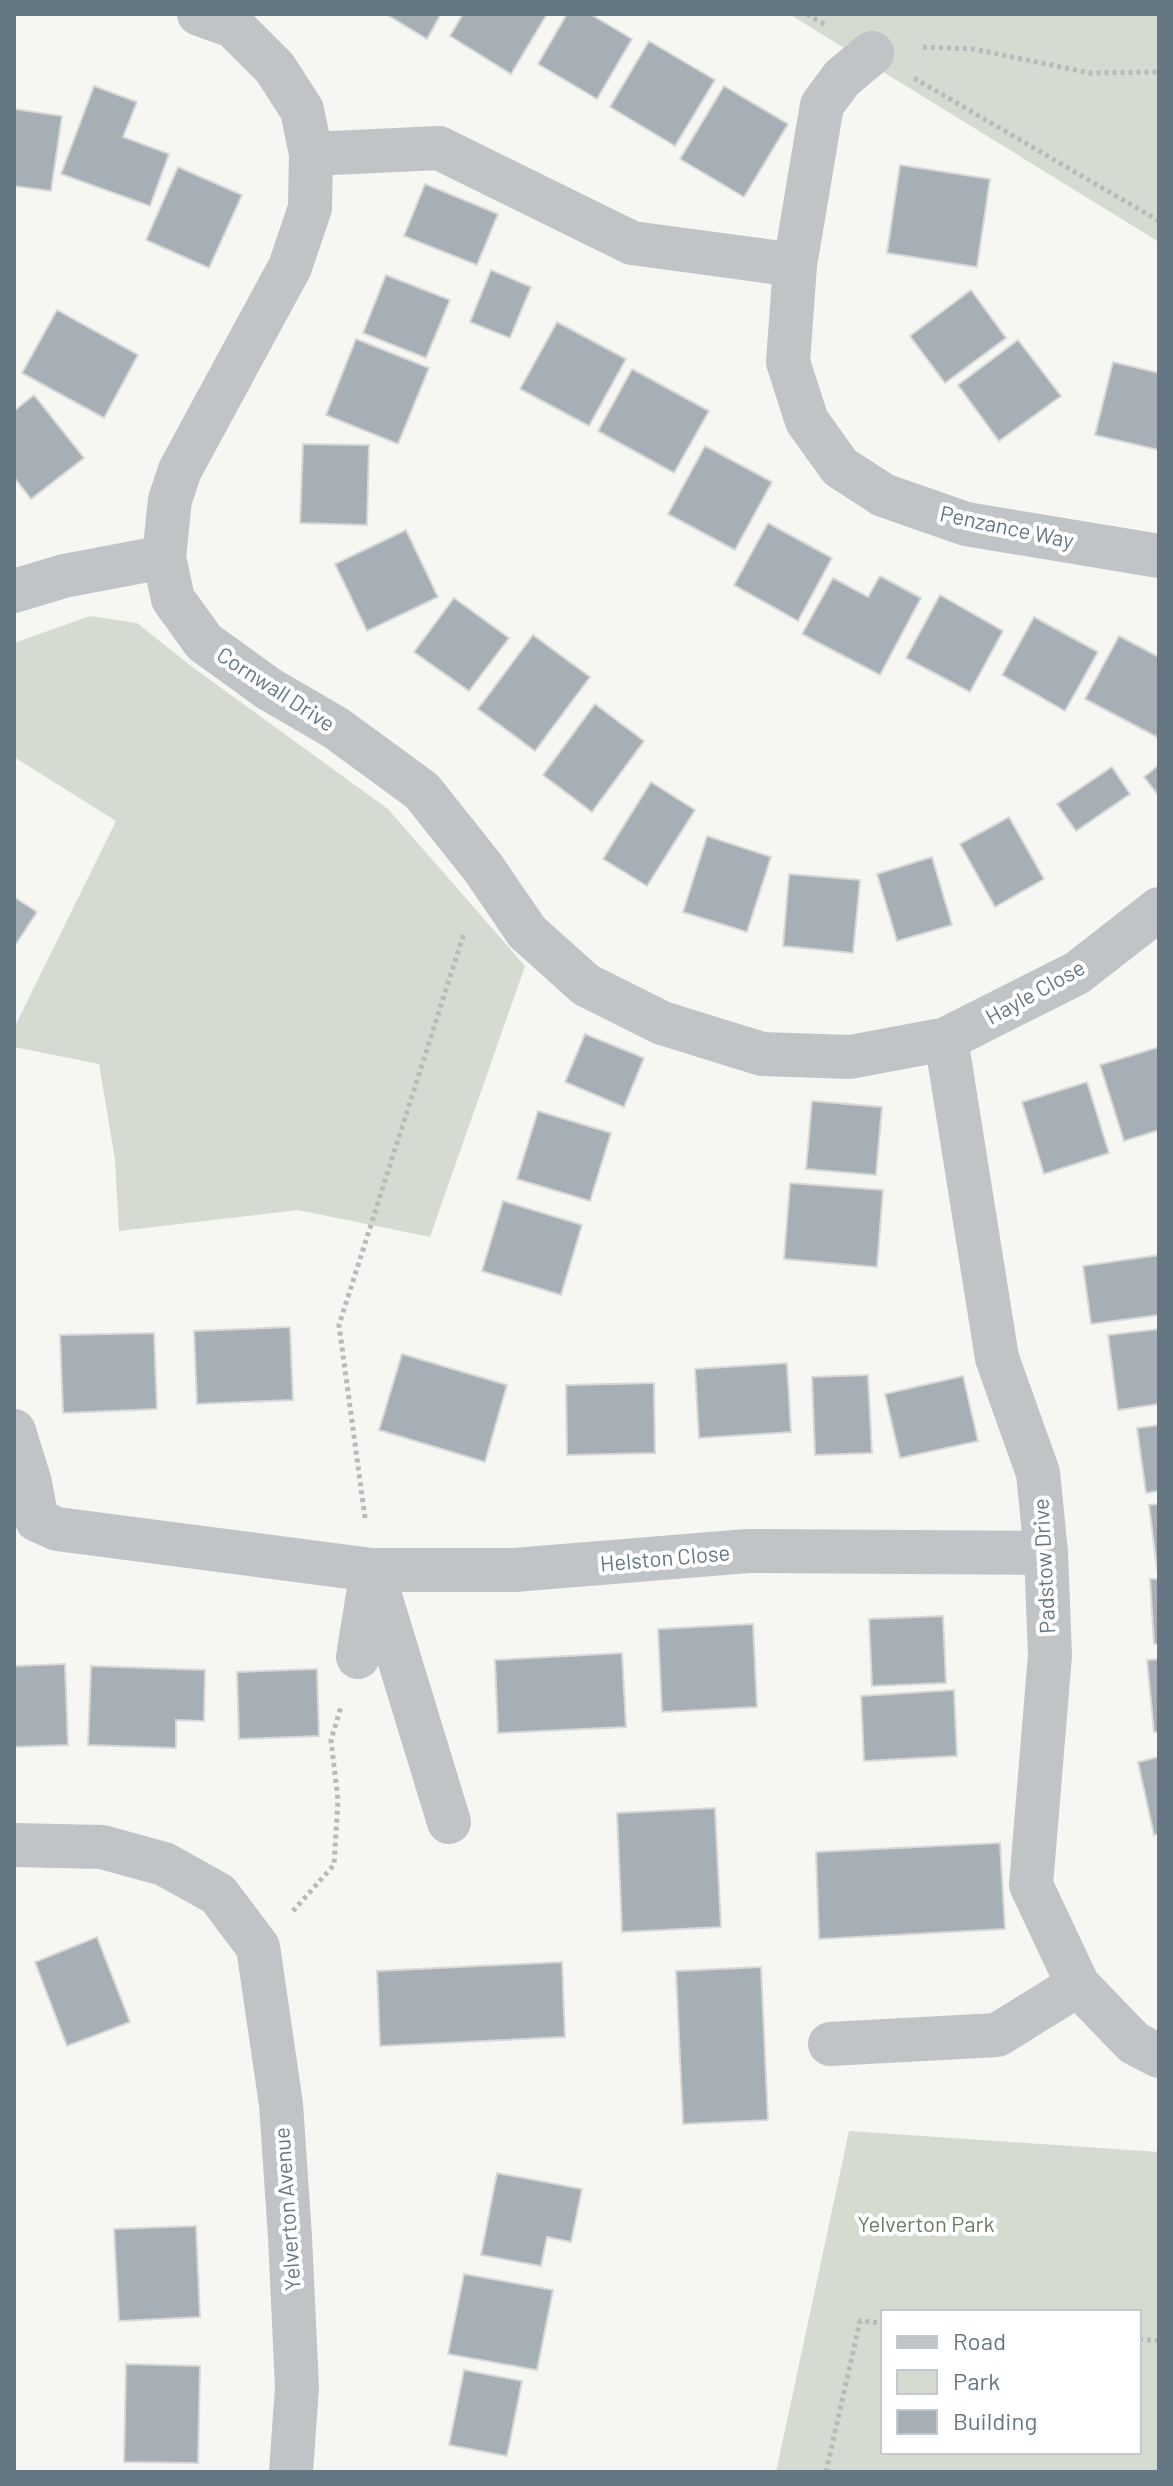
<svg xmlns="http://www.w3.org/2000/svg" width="1173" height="2486" font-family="Barlow,sans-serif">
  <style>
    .green { fill: #d6dbd2; fill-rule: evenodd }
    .building { fill: #a6afb5; stroke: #d8d8d6; stroke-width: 2 }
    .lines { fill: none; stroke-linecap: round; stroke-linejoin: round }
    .path { stroke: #b8bbbe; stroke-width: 5; stroke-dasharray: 4 4; stroke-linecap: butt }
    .minor { stroke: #c0c4c7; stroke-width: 44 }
    .labels { text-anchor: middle; stroke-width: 8; stroke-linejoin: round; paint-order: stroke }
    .street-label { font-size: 22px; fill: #667784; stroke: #fff }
    .park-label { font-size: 22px; fill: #6a7b64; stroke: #fff }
  </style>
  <rect width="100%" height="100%" fill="#f6f6f3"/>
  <!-- green -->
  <g class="green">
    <path d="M789 14H1159V242Z"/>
    <path d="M90 616 137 623 191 666 388 809 525 966 430 1237 298 1210 119 1231 115 1160 99 1064 14 1047V1028L116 821 14 757V643Z"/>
    <path d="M849 2131 1159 2152V2472H776ZM883 2312H1139V2452H883Z"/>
  </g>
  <!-- building -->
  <g class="building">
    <path d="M386 14H441L427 39Z"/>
    <path d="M463 14H547L511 74 450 36Z"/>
    <path d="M567 14H590L632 39 597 99 538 64Z"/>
    <path d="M649 41 715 80 675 146 610 107Z"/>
    <path d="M94 86 137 102 123 137 169 154 150 206 61 174Z"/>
    <path d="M724 86 788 124 744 197 680 159Z"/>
    <path d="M14 109 62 116 51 191 14 186Z"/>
    <path d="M900 165 990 179 977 267 887 253Z"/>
    <path d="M178 167 242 195 209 268 146 240Z"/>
    <path d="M425 184 498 214 477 265 404 236Z"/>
    <path d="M491 270 531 287 510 338 470 322Z"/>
    <path d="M386 275 450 300 426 358 363 333Z"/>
    <path d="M971 290 1006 338 945 383 910 336Z"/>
    <path d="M57 310 138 355 104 418 22 373Z"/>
    <path d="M557 322 626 359 589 426 520 389Z"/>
    <path d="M356 339 429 368 398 444 326 415Z"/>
    <path d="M1018 340 1061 396 999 441 958 385Z"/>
    <path d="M1113 362 1159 373V450L1095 435Z"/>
    <path d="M632 369 709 411 674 473 598 431Z"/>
    <path d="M34 395 84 458 31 499 14 477V411Z"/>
    <path d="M303 444 369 445 367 525 300 523Z"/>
    <path d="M705 446 772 482 735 550 668 514Z"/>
    <path d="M768 523 832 558 798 621 734 585Z"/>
    <path d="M406 530 438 597 367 631 335 564Z"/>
    <path d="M880 576 921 598 880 675 802 634 833 578 868 597Z"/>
    <path d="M940 595 1003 631 970 692 906 658Z"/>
    <path d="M454 598 509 638 469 691 414 652Z"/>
    <path d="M1034 617 1098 652 1065 711 1002 675Z"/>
    <path d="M533 635 590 677 535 751 478 709Z"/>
    <path d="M1119 636 1159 657V738L1085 699Z"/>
    <path d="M595 704 644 741 592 812 543 775Z"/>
    <path d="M1159 765V796L1144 777Z"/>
    <path d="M1112 767 1130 794 1076 831 1057 804Z"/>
    <path d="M651 782 695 810 647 886 603 859Z"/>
    <path d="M1009 817 1044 879 995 907 960 844Z"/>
    <path d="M707 836 771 857 747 932 683 912Z"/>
    <path d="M932 857 952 925 897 941 877 874Z"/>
    <path d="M789 874 860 880 853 953 783 946Z"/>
    <path d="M14 897 37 912 14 947Z"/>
    <path d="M585 1034 644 1058 624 1107 565 1082Z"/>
    <path d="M1159 1047V1130L1124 1141 1100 1065Z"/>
    <path d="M1087 1082 1109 1153 1044 1174 1022 1102Z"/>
    <path d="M812 1101 882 1107 876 1175 806 1169Z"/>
    <path d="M538 1111 611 1133 590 1201 517 1179Z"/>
    <path d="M790 1183 883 1190 877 1267 784 1259Z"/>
    <path d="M503 1201 582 1225 561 1295 482 1271Z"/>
    <path d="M1159 1255V1315L1091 1324 1083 1266Z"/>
    <path d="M290 1327 293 1400 197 1404 194 1331Z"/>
    <path d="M1159 1329V1404L1118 1410 1108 1335Z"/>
    <path d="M154 1333 157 1409 63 1413 60 1335Z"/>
    <path d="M402 1354 507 1385 485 1462 379 1430Z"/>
    <path d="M787 1363 791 1432 699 1438 695 1369Z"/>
    <path d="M868 1375 872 1453 815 1455 812 1377Z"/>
    <path d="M963 1376 978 1441 900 1458 885 1394Z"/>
    <path d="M654 1383 655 1453 567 1455 566 1385Z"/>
    <path d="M1159 1425V1491L1146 1493 1137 1428Z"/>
    <path d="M1159 1504V1569H1157L1149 1505Z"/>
    <path d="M1150 1579H1159V1644H1154Z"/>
    <path d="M943 1616 946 1683 872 1686 869 1619Z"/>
    <path d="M753 1624 757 1707 662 1712 658 1629Z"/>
    <path d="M622 1653 626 1727 498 1733 495 1660Z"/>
    <path d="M1159 1659V1732H1154L1147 1660Z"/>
    <path d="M65 1664 68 1745 14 1747V1666Z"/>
    <path d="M91 1666 205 1670 204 1721 176 1720V1748L88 1745Z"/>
    <path d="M317 1669 319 1736 239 1739 237 1672Z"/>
    <path d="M954 1690 957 1756 864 1761 861 1696Z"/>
    <path d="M1159 1757V1834L1154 1835 1138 1762Z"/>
    <path d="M715 1808 721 1927 622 1932 617 1813Z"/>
    <path d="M1000 1843 1005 1929 819 1939 816 1852Z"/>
    <path d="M97 1937 130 2022 67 2046 35 1962Z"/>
    <path d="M562 1962 565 2037 380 2046 377 1971Z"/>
    <path d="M761 1967 768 2120 683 2124 676 1971Z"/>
    <path d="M497 2173 582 2189 571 2242 547 2237 541 2266 481 2255Z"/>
    <path d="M196 2226 200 2317 119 2321 114 2229Z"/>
    <path d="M464 2274 553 2290 537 2370 448 2354Z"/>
    <path d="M126 2364 200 2366 198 2463 124 2462Z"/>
    <path d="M464 2370 522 2381 507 2456 449 2445Z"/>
  </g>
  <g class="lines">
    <!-- path -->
    <g class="path">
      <path d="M807 14 827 26"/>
      <path d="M923 47 973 49 1090 73 1159 72"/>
      <path d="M914 78 1159 221"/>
      <path d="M365 1518 339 1325 464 933"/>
      <path d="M293 1911 334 1865 338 1800 331 1740 341 1707"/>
      <path d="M1139 2339 1159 2341"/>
      <path d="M826 2472 860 2321 883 2323"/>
    </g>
    <!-- minor -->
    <g class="minor">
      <path d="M199 14 233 26 275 68 302 110 311 154 310 208 290 267 180 470 170 500 164 557 173 599 204 642 269 689 336 728 422 791 484 869 527 932 586 985 662 1023 762 1054 850 1057 946 1039 1077 973 1159 909"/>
      <path d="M872 53 842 78 822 105 795 265 788 362 807 421 840 467 883 495 966 524 1159 556"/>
      <path d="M311 154 439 148 632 243 795 265"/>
      <path d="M14 591 64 576 164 557"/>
      <path d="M946 1039 997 1358 1038 1473 1046 1553 1050 1655 1031 1885 1078 1985 1134 2043 1159 2056"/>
      <path d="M14 1431 30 1483 37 1520 57 1529 372 1570 449 1822"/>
      <path d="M358 1657 372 1570H514L748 1551 1046 1553"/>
      <path d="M14 1845 102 1847 164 1864 218 1894 258 1947 281 2104 290 2237 297 2387 291 2472"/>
      <path d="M830 2044 997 2035 1078 1985"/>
    </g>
  </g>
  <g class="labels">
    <!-- street labels -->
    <g class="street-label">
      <text transform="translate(1007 527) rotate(12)" y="8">Penzance Way</text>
      <text transform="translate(276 689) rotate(33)" y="8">Cornwall Drive</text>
      <text transform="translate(1035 992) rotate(-29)" y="8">Hayle Close</text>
      <text transform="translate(665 1558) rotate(-5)" y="8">Helston Close</text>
      <text transform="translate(1044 1566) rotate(-93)" y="8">Padstow Drive</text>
      <text transform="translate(287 2209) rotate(-94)" y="8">Yelverton Avenue</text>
    </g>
    <!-- park labels -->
    <g class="park-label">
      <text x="926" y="2232">Yelverton Park</text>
    </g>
  </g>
  <!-- border -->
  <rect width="1173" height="2486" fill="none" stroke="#667784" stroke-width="32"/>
  <!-- legend -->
  <rect x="881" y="2310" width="260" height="144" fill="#ffffff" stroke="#c2c9ce" stroke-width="2"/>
  <rect x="897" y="2336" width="40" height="12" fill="#c0c4c7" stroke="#c2c9ce" stroke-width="2"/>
  <text x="953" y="2350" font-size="24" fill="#667784">Road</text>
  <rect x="897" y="2370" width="40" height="24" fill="#d6dbd2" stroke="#c2c9ce" stroke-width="2"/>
  <text x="953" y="2390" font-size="24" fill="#667784">Park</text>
  <rect x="897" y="2410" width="40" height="24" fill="#a6afb5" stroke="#c2c9ce" stroke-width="2"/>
  <text x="953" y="2430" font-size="24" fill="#667784">Building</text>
</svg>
